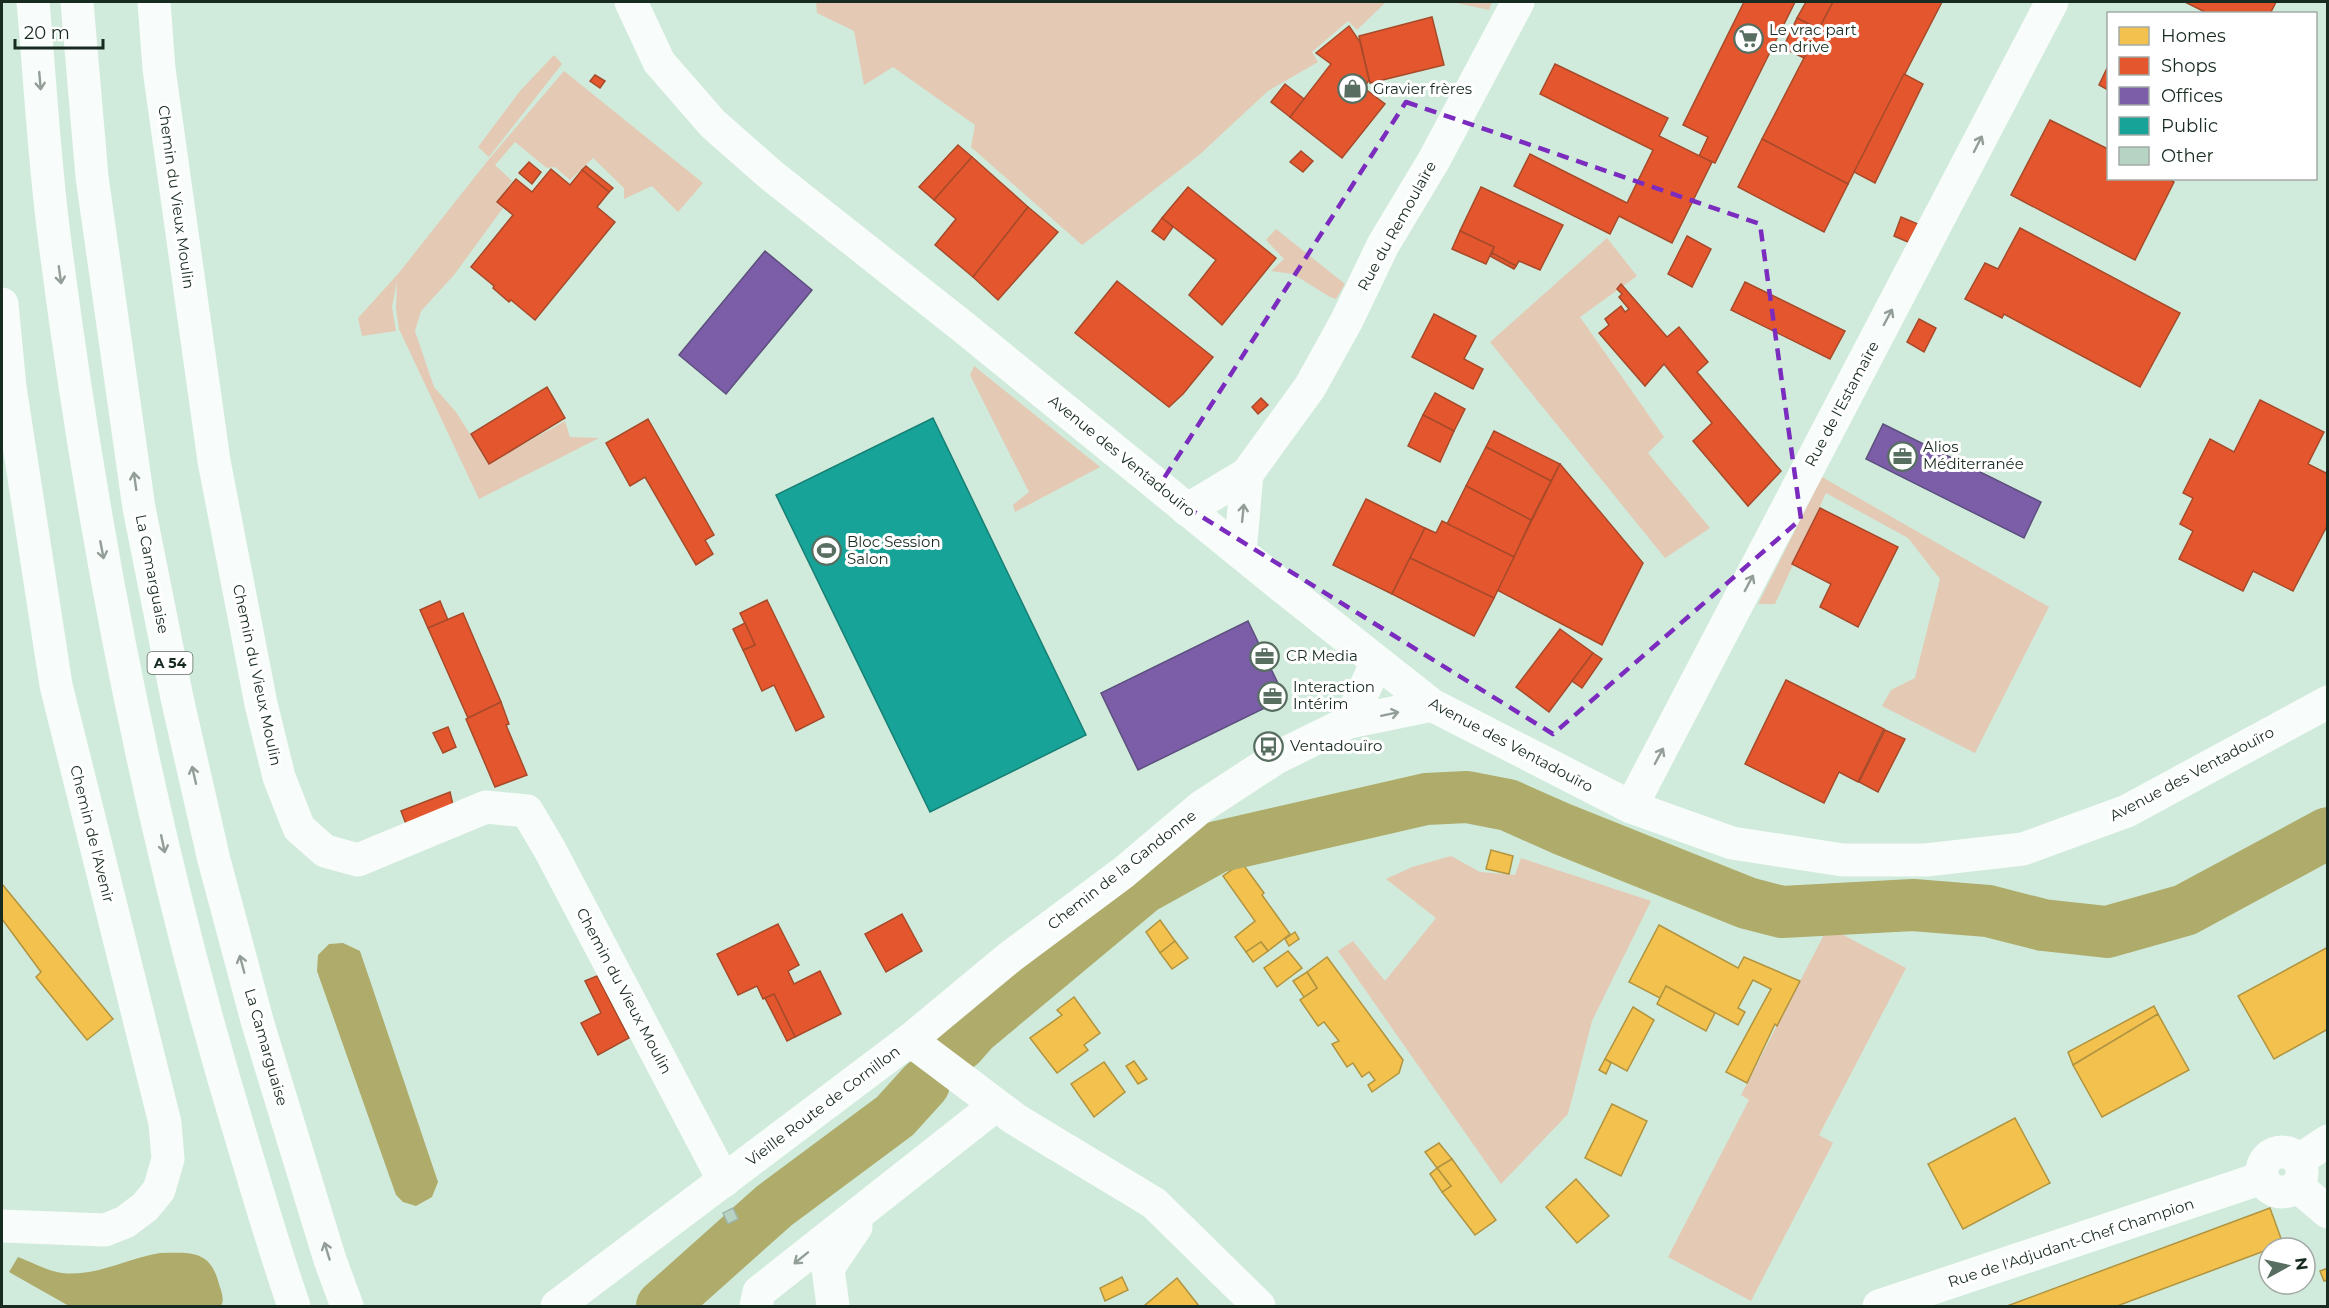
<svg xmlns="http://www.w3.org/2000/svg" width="2329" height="1308" font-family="Montserrat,sans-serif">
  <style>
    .green { fill: #e4c9b5 }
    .water { fill: #aeab6b }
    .homes { fill: #f2c14e; stroke: #b19440; stroke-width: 1.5 }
    .shops { fill: #e4572e; stroke: #a74a2a; stroke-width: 1.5 }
    .offices { fill: #7b5ea7; stroke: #5d4f7e; stroke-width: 1.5 }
    .public { fill: #17a398; stroke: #177f74; stroke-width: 1.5 }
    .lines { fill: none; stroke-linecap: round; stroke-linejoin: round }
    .river { stroke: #aeab6b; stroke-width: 52 }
    .building { fill: #b6d3c3; stroke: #a1b5a9; stroke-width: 1.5 }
    .minor { stroke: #f8fcfa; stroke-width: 33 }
    .highway { stroke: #f8fcfa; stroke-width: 33 }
    .oneway { stroke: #939e98 }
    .marked { fill: none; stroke: #7b2cbf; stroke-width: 4.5; stroke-dasharray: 12 8; stroke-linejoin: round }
    .labels { text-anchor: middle; stroke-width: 6; stroke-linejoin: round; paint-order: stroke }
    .shield { fill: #fff; stroke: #5d6b63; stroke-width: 1.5 }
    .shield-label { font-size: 14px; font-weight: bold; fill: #182b20 }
    .poi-label { font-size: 15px; fill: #182b20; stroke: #fff; text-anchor: start }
    .street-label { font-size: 15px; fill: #182b20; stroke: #fff }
  </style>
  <rect width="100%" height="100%" fill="#d0ebdb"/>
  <!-- green -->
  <g class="green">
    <path d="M816 2H1386L1357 30 1348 21 1312 52 1318 62 1268 91 1198 156 1082 245 971 147 975 125 893 67 864 85 854 31 817 13Z"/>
    <path d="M1452 2H1492L1489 10Z"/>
    <path d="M554 55 562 64 489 157 478 147 520 91Z"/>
    <path d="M564 71 703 183 678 212 652 186 624 199V188L593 158 570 180 555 167 547 168 515 142 495 165 512 181 497 202 503 208 454 275 421 311 415 331 434 387 456 412 489 464 565 421 570 437 599 438 479 499 399 329 396 309 397 281 392 307 396 331 362 336 358 318 398 274 489 159Z"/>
    <path d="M1276 229 1345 284 1336 299 1330 297 1293 274 1271 271 1284 259 1266 240Z"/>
    <path d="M1607 238 1637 276 1580 317 1664 437 1648 453 1710 528 1665 558 1490 342Z"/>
    <path d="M974 366 1100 467 1015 512 1013 505 1029 492 970 375Z"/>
    <path d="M1822 477 2049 607 1975 753 1882 706 1891 690 1915 678 1940 579 1908 538 1826 493 1775 604H1758Z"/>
    <path d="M1451 856 1480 872 1515 875 1521 858 1651 901 1592 1021 1568 1114 1501 1184 1338 951 1353 941 1385 981 1436 918 1386 879 1412 867Z"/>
    <path d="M1828 927 1906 968 1819 1135 1833 1143 1751 1301 1668 1257 1749 1100 1741 1095Z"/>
  </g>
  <!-- water -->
  <g class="water">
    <path d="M343 943 360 951 438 1182 432 1197 416 1206 403 1202 396 1195 317 971 318 955 329 944Z"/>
    <path d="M160 1253C190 1253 210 1249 219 1284 221 1291 225 1299 221 1306H69L9 1272 18 1257C31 1262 48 1271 62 1273 96 1277 128 1258 160 1253Z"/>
  </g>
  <!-- homes -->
  <g class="homes">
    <path d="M1491 850 1513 856 1509 874 1486 869Z"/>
    <path d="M1242 863 1264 893 1262 895 1290 934 1268 951 1261 942 1246 952 1235 937 1255 921 1223 876Z"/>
    <path d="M2 884 113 1019 87 1040 36 977 41 972 2 919Z"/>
    <path d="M1160 920 1175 941 1160 953 1146 932Z"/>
    <path d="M1659 925 1738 968 1744 957 1800 981 1777 1026 1775 1024 1747 1083 1726 1072 1771 989 1753 980 1738 1008 1745 1012 1738 1025 1666 986 1660 998 1629 982Z"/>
    <path d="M1295 932 1299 939 1289 946 1285 939Z"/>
    <path d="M1175 941 1188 958 1172 969 1160 953Z"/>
    <path d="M1261 942 1268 951 1253 962 1246 952Z"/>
    <path d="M2328 947V1029L2274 1059 2238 996Z"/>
    <path d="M1288 951 1302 968 1277 987 1264 968Z"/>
    <path d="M1327 957 1403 1060 1399 1073 1372 1092 1368 1085 1375 1080 1369 1072 1362 1077 1353 1063 1347 1067 1332 1044 1339 1041 1324 1022 1318 1026 1300 1000 1317 988 1307 972Z"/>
    <path d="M1307 972 1317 988 1304 997 1293 981Z"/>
    <path d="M1666 986 1715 1013 1706 1031 1657 1004Z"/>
    <path d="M1074 997 1100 1033 1084 1045 1088 1050 1057 1073 1030 1038 1062 1015 1057 1010Z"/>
    <path d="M2154 1006 2158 1014 2073 1065 2068 1052Z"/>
    <path d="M1633 1007 1654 1020 1627 1071 1605 1059Z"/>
    <path d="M2158 1014 2189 1070 2102 1117 2073 1065Z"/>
    <path d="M1605 1059 1611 1063 1606 1074 1599 1070Z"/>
    <path d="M1134 1061 1147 1079 1138 1084 1126 1066Z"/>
    <path d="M1104 1062 1125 1092 1094 1117 1071 1084Z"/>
    <path d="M1612 1104 1647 1121 1621 1176 1585 1158Z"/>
    <path d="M2015 1118 2050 1183 1963 1229 1928 1164Z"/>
    <path d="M1439 1143 1452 1159 1437 1168 1425 1152Z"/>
    <path d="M1452 1159 1496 1220 1475 1235 1442 1192 1451 1186 1437 1168Z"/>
    <path d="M1437 1168 1451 1186 1442 1192 1430 1174Z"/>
    <path d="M1576 1179 1609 1216 1577 1243 1546 1207Z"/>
    <path d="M2270 1208 2283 1244 2117 1306H2007Z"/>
    <path d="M2328 1268V1280L2324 1281 2320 1271Z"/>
    <path d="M1122 1277 1128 1290 1105 1301 1100 1288Z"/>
    <path d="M1177 1278 1199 1306H1146L1145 1305Z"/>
  </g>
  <!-- shops -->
  <g class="shops">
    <path d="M1744 2H1795L1715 163 1699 156 1708 137 1683 125Z"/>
    <path d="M1806 2H1833L1819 29 1797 18Z"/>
    <path d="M1833 2H1942L1848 184 1762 139Z"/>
    <path d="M2185 2H2276L2270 14H2209Z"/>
    <path d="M1432 17 1444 65 1370 83 1359 36Z"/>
    <path d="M1797 18 1819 29 1804 58 1783 48Z"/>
    <path d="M1349 26 1360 42 1369 80 1364 88 1385 104 1342 158 1290 117 1331 64 1316 53Z"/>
    <path d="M1555 64 1668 118 1659 136 1712 162 1672 243 1619 216 1610 234 1514 186 1530 154 1627 203 1653 150 1540 94Z"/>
    <path d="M2108 66V90L2099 85Z"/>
    <path d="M1904 74 1923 84 1875 183 1854 172Z"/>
    <path d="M595 75 605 81 600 88 590 81Z"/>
    <path d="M1285 84 1304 99 1290 117 1271 102Z"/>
    <path d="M2050 120 2108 149V178H2167L2174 182 2135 260 2011 195Z"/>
    <path d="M1762 139 1848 184 1824 232 1738 187Z"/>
    <path d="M958 145 972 157 934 200 919 187Z"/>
    <path d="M1301 151 1313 161 1303 172 1290 162Z"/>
    <path d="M972 157 1028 207 973 277 935 245 956 219 934 200Z"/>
    <path d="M529 162 541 172 532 184 519 173Z"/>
    <path d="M586 166 613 188 609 192 582 170Z"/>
    <path d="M551 169 570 185 582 170 609 192 597 207 615 222 535 320 511 300 509 302 493 288 494 286 471 267 513 215 497 202 516 179 532 192Z"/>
    <path d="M1188 187 1276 258 1222 325 1189 295 1216 260 1162 218Z"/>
    <path d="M1481 187 1563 225 1540 270 1519 261 1516 266 1492 253 1494 247 1460 231Z"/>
    <path d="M1028 207 1058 232 998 300 973 277Z"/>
    <path d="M1901 217 1918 224 1908 242 1894 236Z"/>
    <path d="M1162 218 1173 227 1164 240 1152 231Z"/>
    <path d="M2020 228 2180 313 2140 387 2004 314 2002 318 1965 299 1985 263 1998 269Z"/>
    <path d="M1460 231 1494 247 1486 264 1452 249Z"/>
    <path d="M1687 236 1711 249 1692 287 1668 274Z"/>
    <path d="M1492 253 1516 266 1514 269 1490 256Z"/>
    <path d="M1117 281 1213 357 1183 394 1169 407 1075 333Z"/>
    <path d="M1745 282 1845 331 1830 359 1731 310Z"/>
    <path d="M1621 284 1667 337 1679 327 1708 362 1697 372 1781 471 1748 506 1693 441 1712 423 1664 364 1645 386 1599 333 1609 325 1605 319 1621 306 1625 312 1629 309 1619 297 1622 294 1617 289Z"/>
    <path d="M1434 314 1476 336 1464 359 1483 369 1473 389 1412 357Z"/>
    <path d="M1919 319 1936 328 1924 352 1907 342Z"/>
    <path d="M547 387 565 418 489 464 471 434Z"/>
    <path d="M1435 393 1465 409 1454 431 1423 415Z"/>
    <path d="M1261 398 1268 405 1258 414 1252 407Z"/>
    <path d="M2260 400 2324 432 2308 464 2328 474V524L2293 591 2253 571 2243 591 2179 559 2193 531 2180 524 2193 498 2183 493 2210 439 2234 452Z"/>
    <path d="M1423 415 1454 431 1440 462 1408 446Z"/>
    <path d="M648 419 714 535 705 540 713 554 696 565 645 477 630 486 606 443Z"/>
    <path d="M1494 431 1560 464 1551 481 1486 447Z"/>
    <path d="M1486 447 1551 481 1531 520 1466 486Z"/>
    <path d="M1560 464 1643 563 1602 645 1497 590Z"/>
    <path d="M1466 486 1531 520 1514 557 1447 524Z"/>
    <path d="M1366 499 1425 528 1392 594 1333 565Z"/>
    <path d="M1820 508 1898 547 1858 627 1820 607 1831 584 1792 564Z"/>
    <path d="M1442 521 1514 557 1494 598 1410 558 1425 528 1436 533Z"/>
    <path d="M1410 558 1494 598 1474 636 1392 594Z"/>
    <path d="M767 600 824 717 796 731 774 685 762 691 743 650 755 645 740 613Z"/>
    <path d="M440 601 448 620 428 628 420 610Z"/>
    <path d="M463 613 501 702 468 718 428 628Z"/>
    <path d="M745 623 755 645 743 650 733 629Z"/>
    <path d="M1560 629 1593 653 1549 712 1516 687Z"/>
    <path d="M1593 653 1602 659 1582 688 1572 681Z"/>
    <path d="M1786 680 1884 729 1858 782 1839 772 1824 803 1745 764Z"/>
    <path d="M501 702 509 724 506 725 527 775 495 787 466 719Z"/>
    <path d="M448 727 456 747 443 753 433 733Z"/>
    <path d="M1885 730 1905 739 1878 792 1859 782Z"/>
    <path d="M450 792 453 805 406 824 401 811Z"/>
    <path d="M902 914 922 951 886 972 865 934Z"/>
    <path d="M778 924 799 965 788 971 794 984 820 971 841 1014 795 1037 774 994 763 999 757 986 738 995 717 954Z"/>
    <path d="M597 976 629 1038 598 1055 581 1023 601 1013 585 981Z"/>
    <path d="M774 994 795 1037 787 1041 765 998Z"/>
  </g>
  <!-- offices -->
  <g class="offices">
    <path d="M765 251 812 290 726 394 679 355Z"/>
    <path d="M1883 424 2041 502 2024 538 1866 459Z"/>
    <path d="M1248 621 1285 698 1138 770 1101 693Z"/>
  </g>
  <!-- public -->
  <path class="public" d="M933 418 1086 735 930 812 776 495Z"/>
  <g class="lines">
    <!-- river -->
    <g class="river">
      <path d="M960 1045 974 1029 1143 888 1217 847 1426 799 1467 797 1508 805 1562 829 1747 903 1782 912 1913 905 1988 911 2043 925 2107 932 2185 910 2328 833"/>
      <path d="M662 1306 774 1206 895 1116 924 1084"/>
    </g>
  </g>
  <!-- building -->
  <path class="building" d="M733 1208 738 1219 728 1224 723 1213Z"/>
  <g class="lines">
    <!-- minor -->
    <g class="minor">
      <path d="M154 2 159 69 214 461 261 704 279 777 299 828 325 851 358 860 486 807 527 811 550 850 724 1181"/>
      <path d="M631 2 659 62 713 124 771 175 962 326 1284 588 1432 705 1631 807 1732 843 1843 860H1926L2023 849 2127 811 2328 702"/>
      <path d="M2 304 10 387 56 685 165 1123 168 1159 159 1190 145 1207 125 1222 105 1230 2 1226"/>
      <path d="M1187 510 1247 474 1310 387 1347 320 1383 245 1434 160 1518 2"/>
      <path d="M1240 552 1247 474"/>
      <path d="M1349 722 1377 662"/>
      <path d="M1631 807 2052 2"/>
      <path d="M910 1040 1015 1119 1154 1203 1259 1306"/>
      <circle cx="2282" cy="1172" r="20"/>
      <path d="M2299 1160 2328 1141"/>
      <path d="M2297 1186 2328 1212"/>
      <path d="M557 1306 910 1040 1010 957 1124 872 1201 807 1276 758 1349 722 1432 705"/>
      <path d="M756 1306 759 1292 996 1105"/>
      <path d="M833 1306 828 1268 856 1227"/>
      <path d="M1879 1306 2262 1178"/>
    </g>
    <!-- highway -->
    <g class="highway">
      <path d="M33 2C40 79 44 158 54 235 93 541 152 845 242 1140 259 1196 275 1252 294 1306"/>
      <path d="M77 2 92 177 139 508 177 698 214 860 258 1024 330 1260 347 1306"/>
    </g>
  </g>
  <!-- one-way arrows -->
  <defs><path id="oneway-shaft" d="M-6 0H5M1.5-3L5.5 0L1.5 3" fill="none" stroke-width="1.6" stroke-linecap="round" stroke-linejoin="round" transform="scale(1.5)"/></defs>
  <g class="oneway">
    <use href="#oneway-shaft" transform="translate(40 81) rotate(85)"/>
    <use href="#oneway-shaft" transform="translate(1978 144) rotate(-63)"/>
    <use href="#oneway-shaft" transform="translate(60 275) rotate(82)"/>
    <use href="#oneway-shaft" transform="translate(1888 317) rotate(-62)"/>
    <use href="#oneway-shaft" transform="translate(135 481) rotate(-98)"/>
    <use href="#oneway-shaft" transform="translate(1243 513) rotate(-84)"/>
    <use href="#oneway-shaft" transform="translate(102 550) rotate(79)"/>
    <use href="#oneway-shaft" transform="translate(1749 583) rotate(-62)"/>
    <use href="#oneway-shaft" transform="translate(1390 714) rotate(-12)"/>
    <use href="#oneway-shaft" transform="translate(1659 756) rotate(-62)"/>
    <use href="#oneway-shaft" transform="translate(194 775) rotate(-103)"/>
    <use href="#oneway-shaft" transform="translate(163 844) rotate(78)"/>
    <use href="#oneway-shaft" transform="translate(242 964) rotate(-105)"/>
    <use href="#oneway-shaft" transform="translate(327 1251) rotate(-107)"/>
    <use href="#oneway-shaft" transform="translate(801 1258) rotate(141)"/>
  </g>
  <!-- marked area -->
  <path class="marked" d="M1406 102 1760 224 1801 519 1553 734 1157 489Z"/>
  <!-- icons -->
  <defs>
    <symbol id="supermarket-ring" viewBox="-11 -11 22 22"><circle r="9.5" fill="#fff" stroke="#586e61" stroke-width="1.5"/><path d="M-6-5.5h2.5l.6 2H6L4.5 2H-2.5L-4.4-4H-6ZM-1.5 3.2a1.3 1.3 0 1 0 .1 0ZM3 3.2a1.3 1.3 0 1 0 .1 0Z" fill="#586e61"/></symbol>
    <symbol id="shop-ring" viewBox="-11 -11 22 22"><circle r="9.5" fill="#fff" stroke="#586e61" stroke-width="1.5"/><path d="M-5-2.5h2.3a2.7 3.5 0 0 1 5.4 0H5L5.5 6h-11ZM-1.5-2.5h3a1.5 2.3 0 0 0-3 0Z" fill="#586e61"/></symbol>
    <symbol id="office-ring" viewBox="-11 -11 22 22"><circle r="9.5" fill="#fff" stroke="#586e61" stroke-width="1.5"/><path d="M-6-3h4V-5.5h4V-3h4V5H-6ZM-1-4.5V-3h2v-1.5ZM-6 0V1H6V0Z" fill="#586e61"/></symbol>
    <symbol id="stadium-ring" viewBox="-11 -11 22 22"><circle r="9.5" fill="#fff" stroke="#586e61" stroke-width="1.5"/><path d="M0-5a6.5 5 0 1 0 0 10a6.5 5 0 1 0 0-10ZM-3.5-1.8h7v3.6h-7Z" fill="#586e61"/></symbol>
    <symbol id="bus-ring" viewBox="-11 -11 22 22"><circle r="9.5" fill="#fff" stroke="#586e61" stroke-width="1.5"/><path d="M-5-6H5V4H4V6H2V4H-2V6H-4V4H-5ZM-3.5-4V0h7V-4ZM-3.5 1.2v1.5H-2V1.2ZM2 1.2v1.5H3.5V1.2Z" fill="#586e61"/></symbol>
  </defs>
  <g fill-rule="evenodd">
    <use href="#supermarket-ring" x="1732" y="22" width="33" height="33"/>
    <use href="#shop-ring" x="1336" y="72" width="33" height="33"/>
    <use href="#office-ring" x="1886" y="440" width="33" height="33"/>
    <use href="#stadium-ring" x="810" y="534" width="33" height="33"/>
    <use href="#office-ring" x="1248" y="640" width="33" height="33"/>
    <use href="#office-ring" x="1256" y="680" width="33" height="33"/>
    <use href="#bus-ring" x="1252" y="730" width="33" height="33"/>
  </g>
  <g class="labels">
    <!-- shield labels -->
    <rect class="shield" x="147.5" y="652" width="45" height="22" rx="4.5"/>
    <g class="shield-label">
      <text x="170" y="668">A 54</text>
    </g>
    <!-- poi labels -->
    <g class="poi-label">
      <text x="1769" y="35">Le vrac part<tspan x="1769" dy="17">en drive</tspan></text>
      <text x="1373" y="94">Gravier frères</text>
      <text x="1923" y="452">Alios<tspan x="1923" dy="17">Méditerranée</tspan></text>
      <text x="847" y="547">Bloc Session<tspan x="847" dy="17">Salon</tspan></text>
      <text x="1286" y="661">CR Media</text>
      <text x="1293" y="692">Interaction<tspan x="1293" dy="17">Intérim</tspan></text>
      <text x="1290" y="751">Ventadouïro</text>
    </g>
    <!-- street labels -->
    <g class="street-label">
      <text transform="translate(176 197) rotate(82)" y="5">Chemin du Vieux Moulin</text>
      <text transform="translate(1397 226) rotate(-61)" y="5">Rue du Remoulaïre</text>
      <text transform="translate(1842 404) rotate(-62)" y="5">Rue de l'Estamaïre</text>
      <text transform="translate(1122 456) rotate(39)" y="5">Avenue des Ventadouïro</text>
      <text transform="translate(152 574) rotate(79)" y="5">La Camarguaise</text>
      <text transform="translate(257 675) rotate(78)" y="5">Chemin du Vieux Moulin</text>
      <text transform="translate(1511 745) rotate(28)" y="5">Avenue des Ventadouïro</text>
      <text transform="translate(2192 774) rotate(-28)" y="5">Avenue des Ventadouïro</text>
      <text transform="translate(92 834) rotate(76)" y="5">Chemin de l'Avenir</text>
      <text transform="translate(1122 870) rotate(-38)" y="5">Chemin de la Gandonne</text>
      <text transform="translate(624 991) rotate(62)" y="5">Chemin du Vieux Moulin</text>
      <text transform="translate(266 1047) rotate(74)" y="5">La Camarguaise</text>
      <text transform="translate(823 1106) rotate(-37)" y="5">Vieille Route de Cornillon</text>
      <text transform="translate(2071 1243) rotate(-18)" y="5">Rue de l'Adjudant-Chef Champion</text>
    </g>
  </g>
  <!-- border -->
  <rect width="2329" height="1308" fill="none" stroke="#182b20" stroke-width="6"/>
  <!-- legend -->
  <rect x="2107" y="12" width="210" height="168" fill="#ffffff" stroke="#a3aaa6" stroke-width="1.5"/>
  <rect x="2119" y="27" width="30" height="18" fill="#f2c14e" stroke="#a3aaa6" stroke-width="1.5"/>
  <text x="2161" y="42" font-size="18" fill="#182b20">Homes</text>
  <rect x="2119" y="57" width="30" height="18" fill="#e4572e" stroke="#a3aaa6" stroke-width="1.5"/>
  <text x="2161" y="72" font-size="18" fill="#182b20">Shops</text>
  <rect x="2119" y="87" width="30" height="18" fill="#7b5ea7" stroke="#a3aaa6" stroke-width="1.5"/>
  <text x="2161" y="102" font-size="18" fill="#182b20">Offices</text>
  <rect x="2119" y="117" width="30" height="18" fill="#17a398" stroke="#a3aaa6" stroke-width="1.5"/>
  <text x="2161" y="132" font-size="18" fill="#182b20">Public</text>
  <rect x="2119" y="147" width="30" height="18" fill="#b6d3c3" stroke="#a3aaa6" stroke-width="1.5"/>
  <text x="2161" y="162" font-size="18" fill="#182b20">Other</text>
  <!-- north arrow -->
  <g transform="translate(2287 1266) rotate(82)"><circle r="28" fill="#ffffff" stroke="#a3aaa6" stroke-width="1.5"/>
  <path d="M0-4.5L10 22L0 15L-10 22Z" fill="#586e61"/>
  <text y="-9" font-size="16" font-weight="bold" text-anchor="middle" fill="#182b20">N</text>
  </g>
  <!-- scale -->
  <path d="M15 39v9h88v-9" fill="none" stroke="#182b20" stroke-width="3"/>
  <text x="24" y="39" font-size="18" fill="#182b20" stroke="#ffffff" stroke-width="4.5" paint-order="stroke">20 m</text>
</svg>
